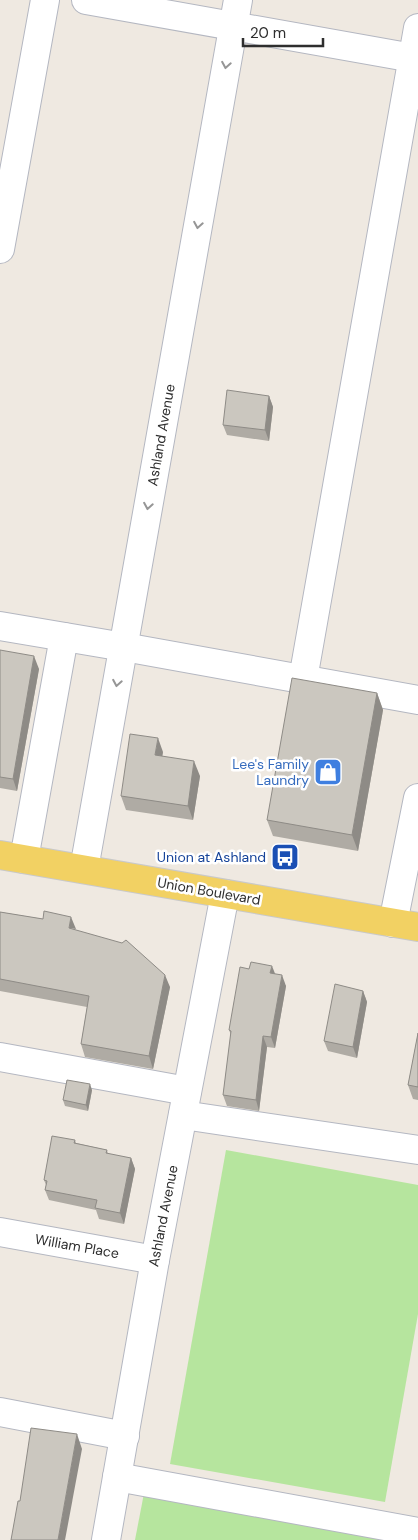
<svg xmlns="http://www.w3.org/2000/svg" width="418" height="1540" font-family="'DM Sans',sans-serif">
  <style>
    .grass { fill: #b6e59e }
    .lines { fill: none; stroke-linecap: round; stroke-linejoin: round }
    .minor-casing { stroke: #b4b7c1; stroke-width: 30 }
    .major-casing { stroke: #c9c9c9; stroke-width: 30 }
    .minor { stroke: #fff; stroke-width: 28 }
    .major { stroke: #f2d163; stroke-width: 28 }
    .wall { fill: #afaba4 }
    .shaded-wall { fill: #8e8b86 }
    .building { fill: #cbc7bf; stroke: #8e8b86 }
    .oneway { stroke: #969696 }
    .labels { text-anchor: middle; stroke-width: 5; stroke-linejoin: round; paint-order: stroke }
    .street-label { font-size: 14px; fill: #2e2e2e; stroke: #fff }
    .shop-label { font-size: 14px; fill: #366cbe; stroke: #fff; text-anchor: end }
    .transit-label { font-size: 14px; fill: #164399; stroke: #fff; text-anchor: end }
  </style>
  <rect width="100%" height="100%" fill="#efe9e1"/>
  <!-- grass -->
  <g class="grass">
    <path d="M226 1150 418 1185V1314L385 1502 170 1464Z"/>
    <path d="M145 1488 398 1540H135Z"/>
  </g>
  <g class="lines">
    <defs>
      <g id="minor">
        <path d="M86 0 413 58"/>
        <path d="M0 249 45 0"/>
        <path d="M0 626 124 647 418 700"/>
        <path d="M303 679 418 28"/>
        <path d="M24 859 64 637"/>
        <path d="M84 869 238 0"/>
        <path d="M393 923 418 798"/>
        <path d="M0 1057 187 1091"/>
        <path d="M183 1115 418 1150"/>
        <path d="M0 1232 155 1260"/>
        <path d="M0 1412 125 1436"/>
        <path d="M117 1477 418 1532"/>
        <path d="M106 1540 155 1260 225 894"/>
      </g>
      <path id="major" d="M0 855 418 927"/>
    </defs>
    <!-- minor casing -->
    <use href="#minor" class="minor-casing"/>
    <!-- major casing -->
    <use href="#major" class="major-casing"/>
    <!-- minor -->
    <use href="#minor" class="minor"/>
    <!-- major -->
    <use href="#major" class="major"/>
  </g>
  <!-- wall -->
  <g class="wall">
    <path d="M269 396 273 407 269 441 227 435 223 425Z"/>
    <path d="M0 650 39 669 17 791 0 788Z"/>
    <path d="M377 693 383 710 358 851 273 836 267 820Z"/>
    <path d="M163 752 162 756 200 776 193 820 126 810 121 796Z"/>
    <path d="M0 912 43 919 76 930 170 987 153 1069 85 1057 81 1044 87 1007 0 991Z"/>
    <path d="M275 974 286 986 275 1048 267 1047 259 1111 227 1106 223 1095 231 1035 229 1030Z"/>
    <path d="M363 991 367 1002 357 1058 328 1051 324 1041Z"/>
    <path d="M418 1033V1100L413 1099 408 1085Z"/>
    <path d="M92 1090 88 1111 65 1106 63 1100Z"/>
    <path d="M75 1140 76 1143 107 1150 108 1154 131 1158 135 1169 124 1224 99 1219 96 1210 49 1200 45 1190 46 1185 44 1180Z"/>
  </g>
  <!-- shaded-wall -->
  <g class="shaded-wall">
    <path d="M269 396 273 407 269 441 265 430Z"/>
    <path d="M34 656 39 669 17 791 13 779Z"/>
    <path d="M377 693 383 710 358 851 352 835Z"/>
    <path d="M158 738 163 752 160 769 155 755Z"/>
    <path d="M194 761 200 776 193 820 188 806Z"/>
    <path d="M71 917 76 929 69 928Z"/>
    <path d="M272 966 276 976 270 973Z"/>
    <path d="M165 975 170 987 153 1069 149 1056Z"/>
    <path d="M282 975 286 986 275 1048 271 1037Z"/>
    <path d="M363 991 367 1002 357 1058 353 1047Z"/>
    <path d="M263 1036 267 1047 259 1111 256 1100Z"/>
    <path d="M90 1084 92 1090 88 1111 86 1105Z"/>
    <path d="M131 1158 135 1169 124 1224 120 1213Z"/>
    <path d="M77 1434 82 1449 65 1540H58Z"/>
  </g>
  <!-- building -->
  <g class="building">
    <path d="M227 390 269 396 265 430 223 425Z"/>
    <path d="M0 650 34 656 13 779 0 777Z"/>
    <path d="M292 678 377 693 352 835 267 820Z"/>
    <path d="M130 734 158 738 155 755 194 761 188 806 121 796Z"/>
    <path d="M44 911 71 917 69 928 122 943 126 940 165 975 149 1056 81 1044 89 996 0 979V912L43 919Z"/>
    <path d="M251 962 272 966 270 973 282 975 271 1037 263 1036 256 1100 223 1095 231 1031 229 1030 240 967 249 969Z"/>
    <path d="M335 984 363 991 353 1047 324 1041Z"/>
    <path d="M418 1033V1087L408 1085Z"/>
    <path d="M67 1080 90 1084 86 1105 63 1100Z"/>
    <path d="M52 1136 75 1140 74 1143 107 1150 106 1153 131 1158 120 1213 95 1208 97 1200 45 1190 47 1181 44 1180Z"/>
    <path d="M31 1428 77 1434 58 1540H11L18 1501H20Z"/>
  </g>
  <!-- one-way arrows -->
  <defs><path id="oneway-chevron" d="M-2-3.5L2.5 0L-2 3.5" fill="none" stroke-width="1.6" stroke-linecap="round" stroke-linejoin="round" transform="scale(1.25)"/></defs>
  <g class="oneway">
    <use href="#oneway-chevron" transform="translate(226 65) rotate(100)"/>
    <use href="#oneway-chevron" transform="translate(198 225) rotate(100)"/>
    <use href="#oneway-chevron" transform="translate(148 506) rotate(100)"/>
    <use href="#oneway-chevron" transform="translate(117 683) rotate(100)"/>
  </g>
  <!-- icons -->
  <defs>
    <symbol id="shop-square" viewBox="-11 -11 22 22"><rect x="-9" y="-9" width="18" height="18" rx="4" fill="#3f7fe0" stroke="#fff"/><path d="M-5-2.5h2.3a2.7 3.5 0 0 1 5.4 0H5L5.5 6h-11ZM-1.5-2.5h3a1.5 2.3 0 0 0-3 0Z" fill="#fff"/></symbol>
    <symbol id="bus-square" viewBox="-11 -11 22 22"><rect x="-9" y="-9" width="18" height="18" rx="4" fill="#1a4fb4" stroke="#fff"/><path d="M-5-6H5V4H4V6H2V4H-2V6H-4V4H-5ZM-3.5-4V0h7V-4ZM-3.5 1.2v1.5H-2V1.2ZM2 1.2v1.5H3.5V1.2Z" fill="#fff"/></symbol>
  </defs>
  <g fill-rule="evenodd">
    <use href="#shop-square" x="312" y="756" width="32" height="32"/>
    <use href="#bus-square" x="269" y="841" width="32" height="32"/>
  </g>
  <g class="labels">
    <!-- street labels -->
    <g class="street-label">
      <text transform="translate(161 435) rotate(-80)" y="5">Ashland Avenue</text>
      <text transform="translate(209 891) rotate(10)" y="5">Union Boulevard</text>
      <text transform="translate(163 1216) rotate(-79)" y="5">Ashland Avenue</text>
      <text transform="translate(77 1246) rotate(10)" y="5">William Place</text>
    </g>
    <!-- shop labels -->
    <g class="shop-label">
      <text x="309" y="769">Lee's Family<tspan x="309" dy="16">Laundry</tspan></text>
    </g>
    <!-- transit labels -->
    <g class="transit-label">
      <text x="266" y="862">Union at Ashland</text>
    </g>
  </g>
  <!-- scale -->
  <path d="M243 38v8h80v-8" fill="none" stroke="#2e2e2e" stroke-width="2.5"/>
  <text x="250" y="38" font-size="15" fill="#2e2e2e" stroke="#ffffff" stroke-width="4" paint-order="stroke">20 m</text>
</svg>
